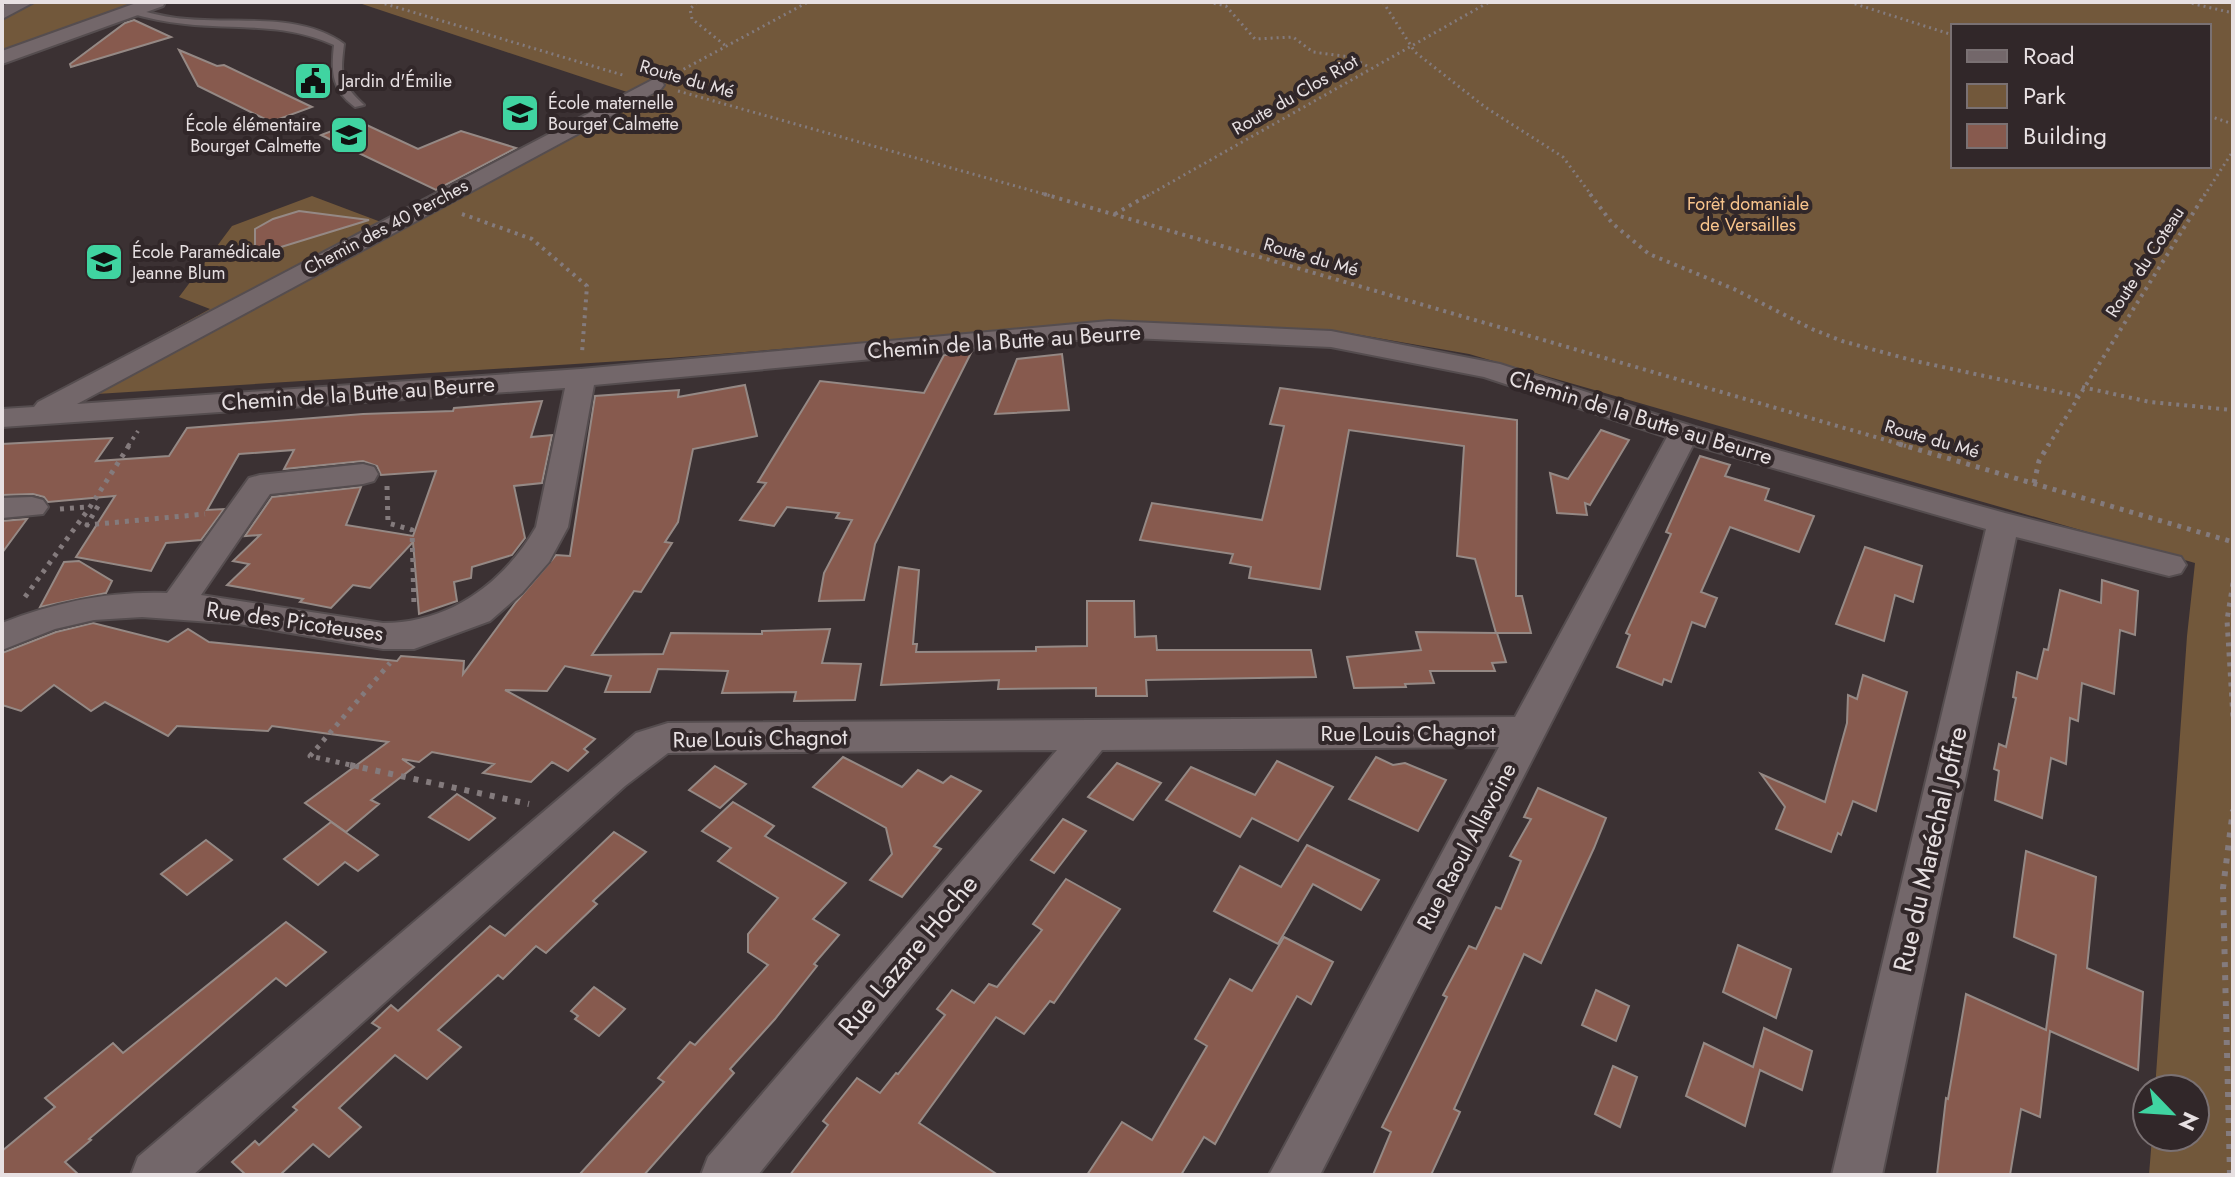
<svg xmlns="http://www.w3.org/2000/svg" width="2235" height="1177" font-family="Jost,sans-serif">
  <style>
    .green { fill: #72583b; fill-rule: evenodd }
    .building { fill: #875a4e; stroke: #958985; stroke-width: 2 }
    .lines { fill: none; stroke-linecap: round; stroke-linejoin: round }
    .service-casing { stroke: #554d4f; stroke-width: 4 }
    .minor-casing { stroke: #554d4f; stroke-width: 4 }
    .path-far3 { stroke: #847b7d; stroke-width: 3; stroke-dasharray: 2 4; stroke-linecap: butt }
    .path-far2 { stroke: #847b7d; stroke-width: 4; stroke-dasharray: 3 5; stroke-linecap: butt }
    .path-far1 { stroke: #847b7d; stroke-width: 5; stroke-dasharray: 4 6; stroke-linecap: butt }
    .path { stroke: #847b7d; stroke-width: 6; stroke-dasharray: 5 8; stroke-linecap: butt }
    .service { fill: #73676a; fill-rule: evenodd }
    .minor { fill: #73676a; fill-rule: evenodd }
    .labels { text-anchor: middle; stroke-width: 8; stroke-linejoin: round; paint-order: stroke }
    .far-street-label { font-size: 18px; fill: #e7e0e2; stroke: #312729 }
    .far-poi-label { font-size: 18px; fill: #e7e0e2; stroke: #312729; text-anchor: start }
    .far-park-label { font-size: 18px; fill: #f8c48c; stroke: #312729 }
    .street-label { font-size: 22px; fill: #e7e0e2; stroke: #312729 }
    .near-street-label { font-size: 26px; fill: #e7e0e2; stroke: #312729 }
  </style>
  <rect width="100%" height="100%" fill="#3b3133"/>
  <!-- green -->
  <g class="green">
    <path d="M31 2H143L5 51 2 48V16Z"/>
    <path d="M356 2H2233V1175H2149L2152 1137H2195V1089H2155L2187 636 2195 563 1469 354 1349 333 1110 323 669 358 49 397 210 309 179 297 232 226 312 196 381 222 627 92ZM1953 26H2209V166H1953Z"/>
  </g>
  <!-- building -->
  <g class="building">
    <path d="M134 20 171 37 71 67 70 64 125 23Z"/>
    <path d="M179 50 217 66 224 65 312 107 271 122 198 86Z"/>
    <path d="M358 121 418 149 461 131 516 148 436 190 321 135Z"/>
    <path d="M299 211 369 220 255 255V229L273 219Z"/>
    <path d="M971 353 875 544 864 600 819 601 824 573 852 520 836 518 839 513 787 507 774 526 740 520 766 483 758 482 820 381 924 393 944 355Z"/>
    <path d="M1062 354 1069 410 995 414 1017 359Z"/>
    <path d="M745 385 757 436 693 449 678 522 665 542 672 543 641 592 634 591 592 655 663 654 671 633 762 634V631L830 629 822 663 861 664 855 700 794 701 796 692 722 693 728 671 658 669 650 692H605L611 676 565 666 547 691 505 690 595 739 584 749 588 752 568 771 552 762 531 782 483 773 494 764 432 752 419 762 402 759 414 767 371 800 379 804 346 832 305 803 388 742 272 726 268 731 177 726 168 736 105 702 91 711 54 685 21 711 2 705V653L56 632 93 623 168 642 188 629 209 642 397 661 401 656 464 661 463 674 516 602 556 555 570 556 595 396 679 390 678 397Z"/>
    <path d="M1280 388 1517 420 1516 596H1522L1531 633H1497L1506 662 1492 663 1495 671H1430L1434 683 1405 684 1406 687 1354 688 1347 657 1421 650 1416 632 1496 633 1475 559 1457 556 1464 446 1349 430 1320 589 1249 578 1251 567 1230 563 1233 554 1140 540 1152 503 1262 520 1284 426 1270 424Z"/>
    <path d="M542 401 531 437 552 435 542 483 514 486 525 538 512 555 472 567 471 578 454 582 457 601 419 614 413 542 370 588 353 585 331 608 300 602 303 599 227 585 249 564 233 561 260 535 245 536 272 497 361 487 346 525 413 536 436 471 381 475 377 466 363 461 284 469 294 450 239 454 207 510 224 509 201 540 166 543 151 571 76 557 115 496 48 502 44 497 33 494 2 495V444L112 438 96 461 169 456 187 428 363 414 453 411 454 408Z"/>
    <path d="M1601 430 1629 440 1590 505 1585 503 1587 515 1557 513 1550 473 1568 479Z"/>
    <path d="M1700 456 1730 465 1725 476 1769 489 1765 500 1814 516 1799 552 1730 527 1701 592 1717 598 1705 627 1692 622 1671 682 1664 679 1662 685 1617 667 1630 635 1626 633 1671 534 1666 532Z"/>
    <path d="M27 519 2 553V521Z"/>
    <path d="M1865 547 1922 566 1913 602 1895 595 1884 641 1836 624Z"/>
    <path d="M79 561 112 581 106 593 40 607 64 562Z"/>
    <path d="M899 567 919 570 913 644H917L916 652 1036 651V647L1087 646V601H1134L1135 637 1156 636 1157 650H1311L1316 677 1146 680 1147 696H1096V688L998 689 999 680 881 685Z"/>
    <path d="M2102 580 2138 591 2135 635 2120 630 2114 694 2082 683 2078 721 2070 718 2066 764 2051 758 2042 818 1995 800 1999 771 1994 769 1999 744 2006 747 2016 698 2013 697 2017 672 2037 679 2044 649 2048 650 2060 590 2101 603Z"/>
    <path d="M1863 675 1907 692 1876 811 1853 801 1841 835 1838 833 1831 852 1776 829 1785 807 1761 774 1825 802 1847 723 1848 695 1857 699Z"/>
    <path d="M843 757 902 787 918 770 943 783 951 776 981 791 934 846 941 849 902 897 870 880 892 854 886 828 813 787Z"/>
    <path d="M1376 757 1393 765 1405 763 1446 780 1418 831 1349 799Z"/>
    <path d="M1277 761 1333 787 1298 841 1252 818 1240 837 1166 800 1191 767 1255 795Z"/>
    <path d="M1117 763 1161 783 1133 820 1088 797Z"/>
    <path d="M715 766 746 784 720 808 689 790Z"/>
    <path d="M1538 788 1606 818 1594 848 1541 963 1524 954 1454 1109 1460 1112 1431 1175H1373L1391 1132 1382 1127 1447 997 1443 995 1469 946 1476 949 1496 907 1501 909 1521 861 1510 856 1531 819 1524 817Z"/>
    <path d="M457 794 495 818 469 840 429 817Z"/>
    <path d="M733 802 774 826 765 836 846 883 813 919 839 935 814 964 817 966 775 1019 730 1069 734 1073 644 1175H579L664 1082 658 1078 690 1042 695 1045 768 965 748 952V934L778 898 718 861 731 848 702 831Z"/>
    <path d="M1063 819 1086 831 1054 873 1031 860Z"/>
    <path d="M331 822 378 855 358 871 345 862 318 885 284 859Z"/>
    <path d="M614 832 646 852 593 901 597 904 546 953 536 946 503 979 498 975 438 1030 461 1047 427 1079 395 1055 339 1108 361 1127 329 1157 313 1144 280 1175H246L232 1162 255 1141 259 1145 297 1110 293 1107 380 1028 372 1023 391 1005 398 1011 490 926 505 936Z"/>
    <path d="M206 840 232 860 187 895 161 874Z"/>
    <path d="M1307 845 1379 880 1361 910 1313 884 1278 944 1214 911 1240 866 1281 887Z"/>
    <path d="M2026 851 2096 877 2087 968 2143 992 2138 1070 2050 1031 2040 1117 2021 1109 2010 1175H1937L1946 1098 1948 1099 1966 994 2046 1030 2056 955 2014 937Z"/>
    <path d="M1066 879 1120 909 1054 1003 1050 1001 1024 1034 996 1017 919 1123 998 1175H790L828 1125 823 1121 857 1078 880 1093 896 1073 898 1074 945 1015 937 1009 952 990 974 1003 989 984 997 987 1042 930 1033 924Z"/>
    <path d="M286 922 326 952 286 986 276 978 89 1139 91 1140 65 1162 79 1175H2V1151L55 1107 45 1098 113 1043 123 1053Z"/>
    <path d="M1284 937 1333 962 1311 1004 1297 996 1215 1144 1204 1137 1181 1175H1087L1122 1122 1152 1140 1207 1046 1195 1039 1230 979 1252 991Z"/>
    <path d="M1738 945 1791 969 1776 1018 1723 992Z"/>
    <path d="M594 987 625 1009 599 1036 575 1019 578 1016 571 1011Z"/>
    <path d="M1596 990 1629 1006 1616 1041 1582 1025Z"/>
    <path d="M1764 1028 1812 1051 1802 1090 1760 1070 1745 1126 1686 1096 1704 1043 1753 1067Z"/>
    <path d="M1613 1066 1637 1077 1620 1127 1595 1114Z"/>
  </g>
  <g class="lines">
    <defs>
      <path id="service" d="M132 8C150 13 168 18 187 19 237 24 300 12 344 44 340 77 340 82 364 105L355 107C332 90 331 73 334 45 283 22 239 30 185 24 166 22 147 18 129 13L128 11Z"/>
      <g id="minor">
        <path d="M10 2H34L2 19V6Z"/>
        <path d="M139 2H165L163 6 2 64V51Z"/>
        <path d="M654 79 661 81 664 85 661 89 77 404 581 369 1109 321 1331 331 1500 364 1695 427 2005 513 2181 557 2186 565 2181 573 2169 576 2016 537 1882 1175H1832L1986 529 1693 445 1320 1175H1269L1499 747 1102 750 758 1175H701L708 1157 1057 750 668 753 625 786 193 1175H131L138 1157 636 733 668 723 1515 717 1667 437 1484 377 1331 347 1109 337 594 385 568 527 549 562 522 593 490 621 414 649H383L239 624 142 617 94 620 55 629 2 650V623C56 602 109 591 167 593L249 478 260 475 363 464 374 467 378 474 374 481 363 484 270 494 201 595 383 623C449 623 503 584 536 527L565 388 2 427V409L34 407 38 402Z"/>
        <path d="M32 497 43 500 48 507 43 514 2 518V498Z"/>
      </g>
    </defs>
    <!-- service casing -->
    <use href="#service" class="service-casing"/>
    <!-- minor casing -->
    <use href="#minor" class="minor-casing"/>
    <!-- path-far3 -->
    <g class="path-far3">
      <path d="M379 2 626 76"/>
      <path d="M697 2 690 9 692 19 726 46"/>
      <path d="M1208 2 1226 6 1255 39 1293 37 1313 52 1350 57 1369 67"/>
      <path d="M1383 2 1415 52 1485 107 1563 157 1592 196"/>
      <path d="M1849 2 1953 35"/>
      <path d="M2186 2 2233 13"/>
      <path d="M673 75 808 2"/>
      <path d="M678 91 1051 196"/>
      <path d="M2209 116 2233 124"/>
      <path d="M1147 196 1489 2"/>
      <path d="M2204 196 2233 151"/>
    </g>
    <!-- path-far2 -->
    <g class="path-far2">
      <path d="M1044 194 1906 446"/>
      <path d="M1590 194 1612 223 1649 254 1734 289 1812 329 1842 341 1915 361 2077 396"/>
      <path d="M462 214 532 239 587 286 582 353"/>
      <path d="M1115 214 1150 194"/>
      <path d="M2082 387 2150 402 2233 410"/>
      <path d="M128 446 138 431"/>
      <path d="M2048 446 2205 194"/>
    </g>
    <!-- path-far1 -->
    <g class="path-far1">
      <path d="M1899 444 2233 542"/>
      <path d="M2034 483 2039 461 2049 444"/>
      <path d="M387 486 388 523 412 530 414 606"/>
      <path d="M98 506 87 525 205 514"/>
      <path d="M60 509 86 507"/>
      <path d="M2233 583 2227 620 2233 718"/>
      <path d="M25 597 90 507 130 444"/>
      <path d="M359 767 310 756 390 663"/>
    </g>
    <!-- path -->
    <g class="path">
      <path d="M350 765 529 804"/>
      <path d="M2230 1175 2223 888 2233 810"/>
    </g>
    <!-- service -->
    <use href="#service" class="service"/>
    <!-- minor -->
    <use href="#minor" class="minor"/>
  </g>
  <!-- icons -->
  <defs>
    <symbol id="civic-square" viewBox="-11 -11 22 22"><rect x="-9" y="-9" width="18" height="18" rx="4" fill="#40d4a1" stroke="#312729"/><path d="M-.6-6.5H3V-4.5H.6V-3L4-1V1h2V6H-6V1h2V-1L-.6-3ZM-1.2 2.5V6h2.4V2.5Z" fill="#111"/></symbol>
    <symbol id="school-square" viewBox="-11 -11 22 22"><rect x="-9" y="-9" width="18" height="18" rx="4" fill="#40d4a1" stroke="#312729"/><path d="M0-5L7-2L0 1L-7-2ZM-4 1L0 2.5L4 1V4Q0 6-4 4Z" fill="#111"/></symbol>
  </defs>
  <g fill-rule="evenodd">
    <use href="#civic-square" x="291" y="59" width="44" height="44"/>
    <use href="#school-square" x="498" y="91" width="44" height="44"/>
    <use href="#school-square" x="327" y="113" width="44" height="44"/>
    <use href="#school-square" x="82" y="240" width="44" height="44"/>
  </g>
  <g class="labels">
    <!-- far-street labels -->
    <g class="far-street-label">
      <text transform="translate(687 79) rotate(16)" y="6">Route du Mé</text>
      <text transform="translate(1295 95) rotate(-30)" y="6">Route du Clos Riot</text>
      <text transform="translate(386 227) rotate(-28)" y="6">Chemin des 40 Perches</text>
      <text transform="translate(1311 257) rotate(16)" y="6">Route du Mé</text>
      <text transform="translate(2145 262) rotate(-57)" y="6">Route du Coteau</text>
      <text transform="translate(1932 439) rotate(16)" y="6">Route du Mé</text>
    </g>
    <!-- far-poi labels -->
    <g class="far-poi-label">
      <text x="341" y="87">Jardin d'Émilie</text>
      <text x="548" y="109">École maternelle<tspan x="548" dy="21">Bourget Calmette</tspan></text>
      <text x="321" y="131" text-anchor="end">École élémentaire<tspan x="321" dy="21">Bourget Calmette</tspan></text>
      <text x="132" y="258">École Paramédicale<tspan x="132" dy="21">Jeanne Blum</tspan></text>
    </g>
    <!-- far-park labels -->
    <g class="far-park-label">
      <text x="1748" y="210">Forêt domaniale<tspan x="1748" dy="21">de Versailles</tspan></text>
    </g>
    <!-- street labels -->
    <g class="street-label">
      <text transform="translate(1004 341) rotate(-4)" y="8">Chemin de la Butte au Beurre</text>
      <text transform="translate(358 393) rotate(-4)" y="8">Chemin de la Butte au Beurre</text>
      <text transform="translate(1641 417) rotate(17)" y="8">Chemin de la Butte au Beurre</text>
      <text transform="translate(295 621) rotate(8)" y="8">Rue des Picoteuses</text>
      <text x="1408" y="741">Rue Louis Chagnot</text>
      <text transform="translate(760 738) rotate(-1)" y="8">Rue Louis Chagnot</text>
      <text transform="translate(1466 846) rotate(-62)" y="8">Rue Raoul Allavoine</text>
    </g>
    <!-- near-street labels -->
    <g class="near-street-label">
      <text transform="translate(1930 849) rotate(-77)" y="9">Rue du Maréchal Joffre</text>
      <text transform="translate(908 955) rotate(-50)" y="9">Rue Lazare Hoche</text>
    </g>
  </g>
  <!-- border -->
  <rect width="2235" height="1177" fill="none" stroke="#e7e0e2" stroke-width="8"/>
  <!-- legend -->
  <rect x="1951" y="24" width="260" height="144" fill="#312729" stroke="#7a7173" stroke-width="2"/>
  <rect x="1967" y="50" width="40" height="12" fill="#73676a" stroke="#7a7173" stroke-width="2"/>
  <text x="2023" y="64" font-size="24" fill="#e7e0e2">Road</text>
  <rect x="1967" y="84" width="40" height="24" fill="#72583b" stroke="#7a7173" stroke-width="2"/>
  <text x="2023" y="104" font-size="24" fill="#e7e0e2">Park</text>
  <rect x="1967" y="124" width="40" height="24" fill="#875a4e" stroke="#7a7173" stroke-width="2"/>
  <text x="2023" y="144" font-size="24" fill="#e7e0e2">Building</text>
  <!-- north arrow -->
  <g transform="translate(2171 1113) rotate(115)"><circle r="38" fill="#312729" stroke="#7a7173" stroke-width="2"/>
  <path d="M0-6L14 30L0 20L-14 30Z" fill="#40d4a1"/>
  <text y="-12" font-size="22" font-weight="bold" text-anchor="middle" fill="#e7e0e2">N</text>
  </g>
</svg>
